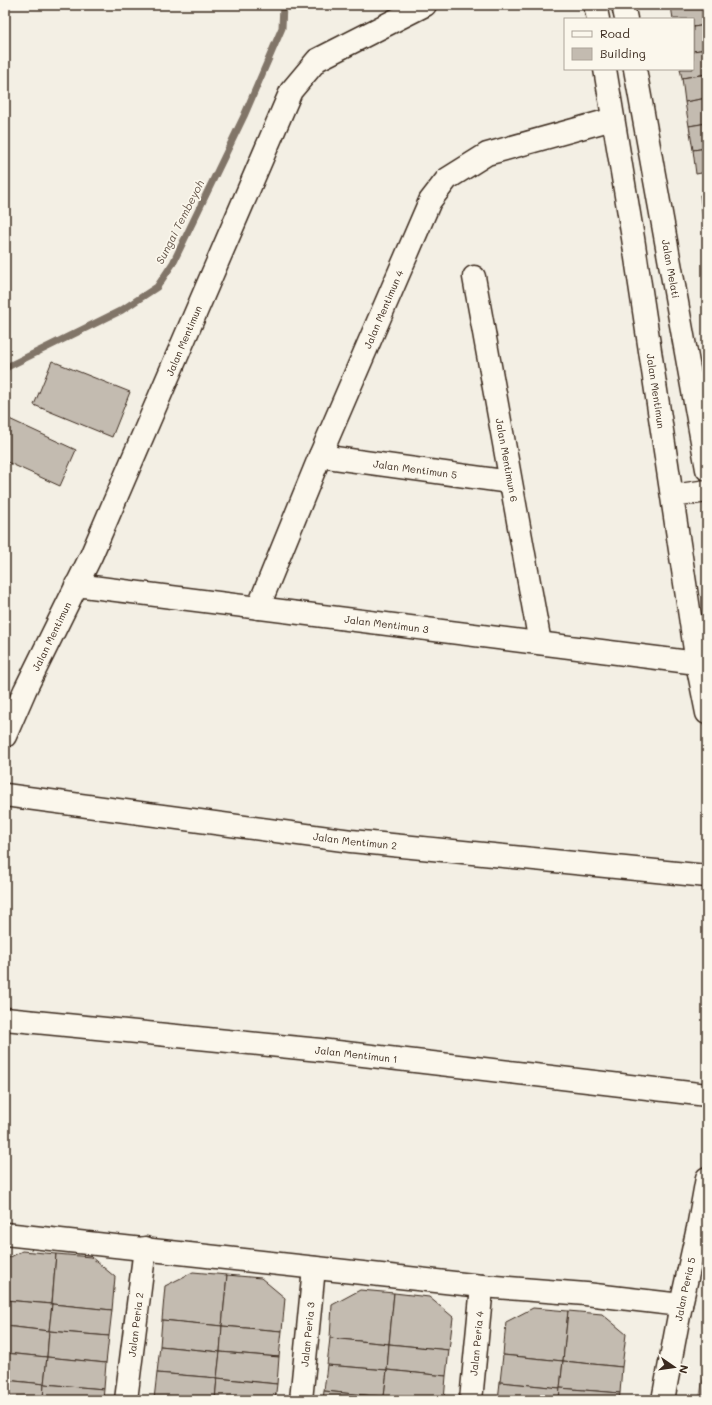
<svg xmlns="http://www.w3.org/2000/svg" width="712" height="1405" font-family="Mali,sans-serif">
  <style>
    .green { fill: #d8d1c6; stroke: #8a7e72 }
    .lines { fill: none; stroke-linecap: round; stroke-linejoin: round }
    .stream { stroke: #817468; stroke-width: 7 }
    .building { fill: #c3bbb0; stroke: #3b2a1e }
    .street-casing { stroke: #3b2a1e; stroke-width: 25 }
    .street { stroke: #fbf7ec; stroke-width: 22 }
    .labels { text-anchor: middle; stroke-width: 3.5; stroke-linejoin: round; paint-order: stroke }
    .street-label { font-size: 10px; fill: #3b2a1e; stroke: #fbf7ec }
    .water-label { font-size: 11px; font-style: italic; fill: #645549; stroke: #fbf7ec }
  </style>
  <rect width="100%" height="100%" fill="#f3efe4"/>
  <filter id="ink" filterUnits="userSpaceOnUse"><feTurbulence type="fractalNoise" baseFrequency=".025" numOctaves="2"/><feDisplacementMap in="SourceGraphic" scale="8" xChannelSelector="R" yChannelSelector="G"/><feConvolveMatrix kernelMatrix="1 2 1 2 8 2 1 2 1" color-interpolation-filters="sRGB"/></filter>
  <g filter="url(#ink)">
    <!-- green -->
    <path class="green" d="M707 1358V1400H699Z"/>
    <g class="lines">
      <!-- stream -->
      <path class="stream" d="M5 368 122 310 157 287 173 263 244 116 282 28 283 5"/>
    </g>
    <!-- building -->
    <g class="building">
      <path d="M707 5V25L693 27V19H673L671 6Z"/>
      <path d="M707 25V49L693 51V27Z"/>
      <path d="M707 49V74L682 78 680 69H693V51Z"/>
      <path d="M707 74V98L685 102 682 78Z"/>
      <path d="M707 98V123L689 126 685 102Z"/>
      <path d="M707 123V148L693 150 689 126Z"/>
      <path d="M707 148V172L696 174 693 150Z"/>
      <path d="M707 194V218L703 219 700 195Z"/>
      <path d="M707 218V243L703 219Z"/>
      <path d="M52 361 130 392 112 437 34 405Z"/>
      <path d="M5 417 76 450 60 486 5 461Z"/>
      <path d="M22 1251 56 1254 52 1304 5 1300V1260Z"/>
      <path d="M56 1254 91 1257 115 1277 112 1310 52 1304Z"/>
      <path d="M193 1272 227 1275 222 1326 162 1320 165 1286Z"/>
      <path d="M227 1275 261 1278 285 1298 282 1331 222 1326Z"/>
      <path d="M360 1290 394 1293 389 1344 330 1338 332 1305Z"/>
      <path d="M394 1293 429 1297 453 1317 449 1350 389 1344Z"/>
      <path d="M5 1300 52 1304 49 1331 5 1326Z"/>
      <path d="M52 1304 112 1310 109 1336 49 1331Z"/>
      <path d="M533 1308 568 1311 563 1361 503 1355 506 1322Z"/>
      <path d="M568 1311 602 1314 626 1334 622 1367 563 1361Z"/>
      <path d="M162 1320 222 1326 220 1352 160 1346Z"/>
      <path d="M5 1326 49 1331 47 1357 5 1353Z"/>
      <path d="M222 1326 282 1331 279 1357 220 1352Z"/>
      <path d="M49 1331 109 1336 106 1363 47 1357Z"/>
      <path d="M330 1338 389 1344 387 1370 327 1365Z"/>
      <path d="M389 1344 449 1350 446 1376 387 1370Z"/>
      <path d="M160 1346 220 1352 217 1378 157 1373Z"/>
      <path d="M220 1352 279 1357 277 1384 217 1378Z"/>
      <path d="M5 1353 47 1357 44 1384 5 1380Z"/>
      <path d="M503 1355 563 1361 560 1388 500 1382Z"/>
      <path d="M47 1357 106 1363 104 1389 44 1384Z"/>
      <path d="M563 1361 622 1367 620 1393 560 1388Z"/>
      <path d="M327 1365 387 1370 384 1397 324 1391Z"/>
      <path d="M387 1370 446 1376 444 1400H415L384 1397Z"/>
      <path d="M157 1373 217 1378 215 1400 154 1399Z"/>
      <path d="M217 1378 277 1384 275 1400H215Z"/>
      <path d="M5 1380 44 1384 43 1400H5Z"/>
      <path d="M500 1382 560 1388 559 1400H498Z"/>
      <path d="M44 1384 104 1389 103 1400H43Z"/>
      <path d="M560 1388 620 1393 619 1400H559Z"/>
      <path d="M324 1391 384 1397V1400H323Z"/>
      <path d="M384 1397 415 1400H384Z"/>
    </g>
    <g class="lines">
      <defs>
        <g id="street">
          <path d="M595 5 598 19"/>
          <path d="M623 5 626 19"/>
          <path id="s1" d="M605 69 633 238 697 663 707 713"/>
          <path id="s2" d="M635 69 707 469"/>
          <path id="s3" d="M474 277 540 643"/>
          <path id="s4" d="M320 456 510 482"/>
          <path d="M673 496 707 491"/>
          <path id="s5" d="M76 585 697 663"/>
          <path id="s6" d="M258 608 320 456 430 201 447 179 487 154 613 119"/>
          <path id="s7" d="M5 736 25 690 91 556 291 91 317 60 425 5"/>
          <path id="s8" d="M5 795 351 841 707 876"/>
          <path id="s9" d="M5 1019 320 1050 707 1095"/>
          <path d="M5 1234 482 1286 586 1294 681 1305"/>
          <path id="s10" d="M126 1400 145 1248"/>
          <path id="s11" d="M301 1400 314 1268"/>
          <path id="s12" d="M471 1400 482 1286"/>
          <path id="s13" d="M663 1400 681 1305 698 1228 707 1178"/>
        </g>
      </defs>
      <!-- street casing -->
      <use href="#street" class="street-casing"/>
      <!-- street -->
      <use href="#street" class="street"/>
    </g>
  </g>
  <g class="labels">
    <!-- street labels -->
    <g class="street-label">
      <text dy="4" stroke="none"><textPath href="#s2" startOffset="203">Jalan Melati</textPath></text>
      <text dy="4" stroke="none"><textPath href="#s6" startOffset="324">Jalan Mentimun 4</textPath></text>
      <text dy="4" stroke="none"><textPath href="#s7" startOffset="434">Jalan Mentimun</textPath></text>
      <text dy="4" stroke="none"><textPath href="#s1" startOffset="326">Jalan Mentimun</textPath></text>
      <text dy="4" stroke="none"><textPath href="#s3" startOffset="186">Jalan Mentimun 6</textPath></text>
      <text dy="4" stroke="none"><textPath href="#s4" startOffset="96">Jalan Mentimun 5</textPath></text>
      <text dy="4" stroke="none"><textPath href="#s5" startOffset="313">Jalan Mentimun 3</textPath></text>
      <text dy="4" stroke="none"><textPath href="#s7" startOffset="110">Jalan Mentimun</textPath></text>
      <text dy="4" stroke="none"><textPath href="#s8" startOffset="353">Jalan Mentimun 2</textPath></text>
      <text dy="4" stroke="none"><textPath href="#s9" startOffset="353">Jalan Mentimun 1</textPath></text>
      <text dy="4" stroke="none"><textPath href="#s13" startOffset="113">Jalan Peria 5</textPath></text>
      <text dy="4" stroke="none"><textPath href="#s10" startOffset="76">Jalan Peria 2</textPath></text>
      <text dy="4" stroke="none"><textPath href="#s11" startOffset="66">Jalan Peria 3</textPath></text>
      <text dy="4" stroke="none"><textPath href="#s12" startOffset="57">Jalan Peria 4</textPath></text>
    </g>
    <!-- water labels -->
    <g class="water-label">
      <text transform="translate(180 222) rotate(-63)" y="4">Sungai Tembeyoh</text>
    </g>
  </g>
  <!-- margin -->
  <rect width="712" height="1405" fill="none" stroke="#fbf7ec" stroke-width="20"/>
  <rect x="10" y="10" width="692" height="1385" fill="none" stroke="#3b2a1e" stroke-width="1.5" filter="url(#ink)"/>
  <!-- legend -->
  <rect x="564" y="18" width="130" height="52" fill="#fbf7ec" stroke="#aea59a"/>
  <rect x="572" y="31" width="20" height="6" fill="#fbf7ec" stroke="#aea59a"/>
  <text x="600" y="38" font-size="12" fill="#3b2a1e">Road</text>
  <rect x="572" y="48" width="20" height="12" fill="#c3bbb0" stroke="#aea59a"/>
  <text x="600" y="58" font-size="12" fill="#3b2a1e">Building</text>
  <!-- north arrow -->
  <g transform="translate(674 1367) rotate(103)" stroke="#fbf7ec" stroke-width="3" paint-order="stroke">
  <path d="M0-3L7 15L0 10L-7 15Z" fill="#3b2a1e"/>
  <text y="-6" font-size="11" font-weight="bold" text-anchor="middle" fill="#3b2a1e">N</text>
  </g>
</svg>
